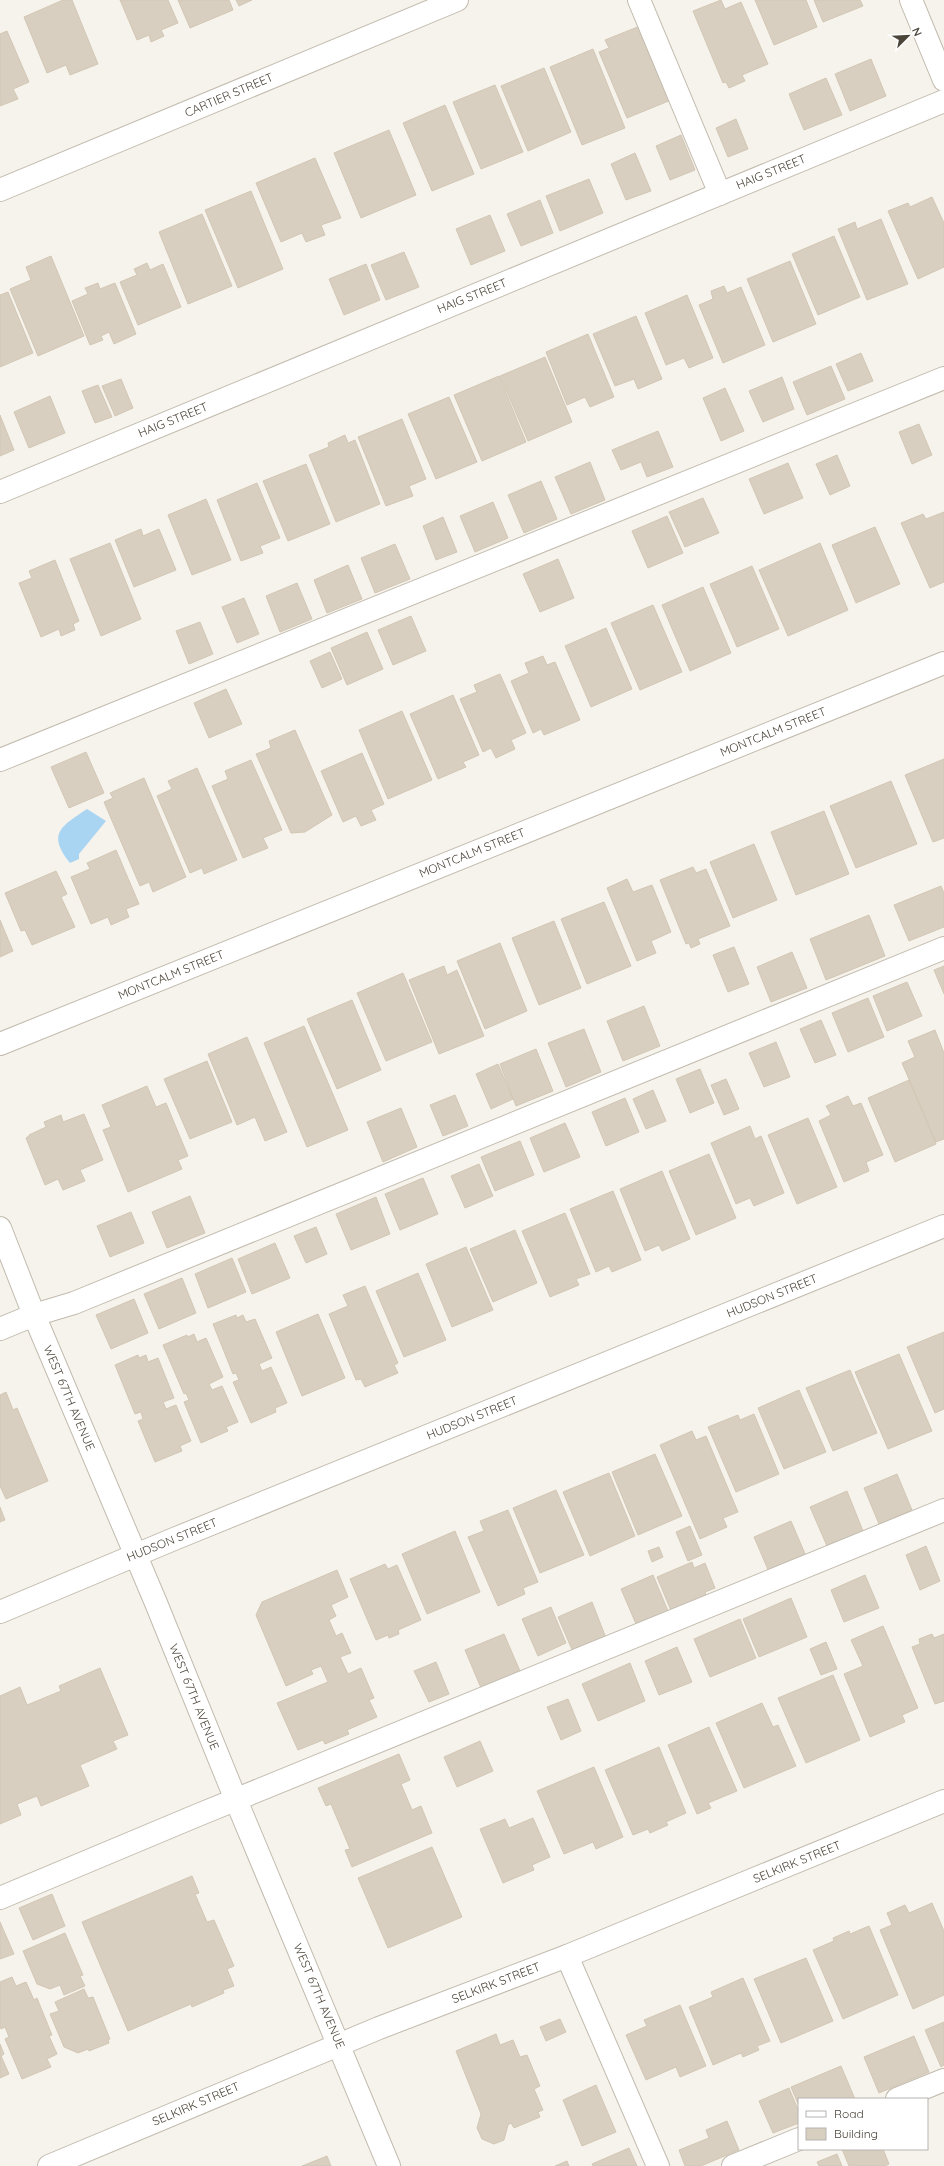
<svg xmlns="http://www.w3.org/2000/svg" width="944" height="2166" font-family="Quicksand,sans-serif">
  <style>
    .water { fill: #a9d4f2 }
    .building { fill: #d8cfc1; stroke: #d3c7b4 }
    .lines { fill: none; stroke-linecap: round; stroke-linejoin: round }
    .minor-casing { stroke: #c2bbae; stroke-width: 24 }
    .minor { stroke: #fff; stroke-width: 22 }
    .labels { text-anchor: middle; stroke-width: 3; stroke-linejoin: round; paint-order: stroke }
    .street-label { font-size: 12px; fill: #4b4439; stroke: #fff }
  </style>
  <rect width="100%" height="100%" fill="#f6f3ec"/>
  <!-- water -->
  <path class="water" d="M87 809 106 821 79 854V859L70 863C46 833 62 826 87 809Z"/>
  <!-- building -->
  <g class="building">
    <path d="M63 0H72L98 64 70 75 66 65 47 73 24 17Z"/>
    <path d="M120 0H168L178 23 161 30 164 36 151 42 149 35 137 40Z"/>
    <path d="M178 0H229L233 10 190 28Z"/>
    <path d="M236 0H252L239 6Z"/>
    <path d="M721 0 725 9 741 2 768 64 742 75 745 81 729 88 726 82 723 83 693 11Z"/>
    <path d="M755 0H806L817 27 774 45Z"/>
    <path d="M814 0H860L863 6 823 22Z"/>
    <path d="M640 26 671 100 627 118 599 52 609 48 605 40Z"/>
    <path d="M7 31 29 82 13 89 18 99 0 106V34Z"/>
    <path d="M593 49 625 128 582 145 550 67Z"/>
    <path d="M871 59 886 96 850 111 835 74Z"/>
    <path d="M544 68 571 132 528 151 501 86Z"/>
    <path d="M826 78 842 115 804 130 789 94Z"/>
    <path d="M495 85 523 152 481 169 453 102Z"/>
    <path d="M445 105 474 174 432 191 403 123Z"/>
    <path d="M736 119 748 149 728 157 716 128Z"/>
    <path d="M389 130 416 195 361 218 334 153Z"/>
    <path d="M681 135 695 170 670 180 656 146Z"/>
    <path d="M635 153 651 191 626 200 611 164Z"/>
    <path d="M315 158 341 218 321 225 325 235 306 242 302 233 281 242 256 183Z"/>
    <path d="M589 179 603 213 560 231 546 196Z"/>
    <path d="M251 191 283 269 238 288 205 210Z"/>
    <path d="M932 197 944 223V267L918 279 888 211 908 203 910 207Z"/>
    <path d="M540 200 553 233 521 246 507 214Z"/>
    <path d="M202 214 232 286 188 304 159 232Z"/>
    <path d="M490 215 505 251 471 265 456 229Z"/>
    <path d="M881 219 908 284 867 300 838 229 855 222 857 229Z"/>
    <path d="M834 236 860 297 818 315 792 254Z"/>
    <path d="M404 252 419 287 386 300 371 265Z"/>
    <path d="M51 256 84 336 38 356 10 289 31 280 26 267Z"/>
    <path d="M790 261 816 324 773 342 747 279Z"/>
    <path d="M147 263 150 270 163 264 181 307 138 325 120 282 137 275 134 269Z"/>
    <path d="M366 264 380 300 344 315 329 279Z"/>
    <path d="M98 283 100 289 115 283 136 334 114 344 109 332 101 336 103 340 90 345 72 301 88 294 85 288Z"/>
    <path d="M724 286 727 293 741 287 765 345 723 363 699 305 713 299 711 291Z"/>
    <path d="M8 292 33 353 0 367V295Z"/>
    <path d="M687 295 713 358 689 368 684 358 666 365 645 313Z"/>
    <path d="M636 316 662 379 638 389 634 379 615 386 593 334Z"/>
    <path d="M588 334 614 397 590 407 585 397 567 405 546 352Z"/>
    <path d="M861 353 873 381 848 391 836 364Z"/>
    <path d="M545 357 572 422 528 441 500 376Z"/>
    <path d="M831 366 845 399 807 415 793 382Z"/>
    <path d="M499 376 526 442 482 461 454 395Z"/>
    <path d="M782 377 794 409 763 422 749 391Z"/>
    <path d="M121 379 133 408 115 416 102 386Z"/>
    <path d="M98 385 112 417 95 423 82 391Z"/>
    <path d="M725 388 744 431 721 441 703 398Z"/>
    <path d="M50 396 65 433 29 448 14 412Z"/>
    <path d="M449 397 477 462 436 479 408 414Z"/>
    <path d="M0 415 14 450 0 456Z"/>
    <path d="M402 419 426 479 409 486 413 496 386 506 358 437Z"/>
    <path d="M919 424 932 455 912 464 899 432Z"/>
    <path d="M658 431 673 467 647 477 641 462 621 470 612 450Z"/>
    <path d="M345 435 348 443 355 440 380 504 336 522 309 455 329 447 328 443Z"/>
    <path d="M837 455 850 486 830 495 816 464Z"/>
    <path d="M590 462 605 500 571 514 555 477Z"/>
    <path d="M788 463 803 498 764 514 749 479Z"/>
    <path d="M306 464 330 524 288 541 263 481Z"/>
    <path d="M541 481 557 519 524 533 508 495Z"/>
    <path d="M257 483 280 538 260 546 263 553 241 561 217 500Z"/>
    <path d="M703 498 719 533 685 547 669 512Z"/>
    <path d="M206 499 231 560 192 575 168 515Z"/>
    <path d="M493 502 508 538 475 552 460 516Z"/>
    <path d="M944 512V582L930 588 901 523 923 514 926 519Z"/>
    <path d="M667 516 683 553 648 568 632 531Z"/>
    <path d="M443 517 457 552 436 560 423 526Z"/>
    <path d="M875 527 900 584 856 603 832 545Z"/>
    <path d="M141 529 143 536 159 529 176 570 134 587 115 540Z"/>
    <path d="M110 543 141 619 101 636 70 559Z"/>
    <path d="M820 543 848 610 788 636 759 570Z"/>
    <path d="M395 544 410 579 375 593 361 558Z"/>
    <path d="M558 559 574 598 540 612 523 574Z"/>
    <path d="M55 560 79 621 73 624 75 630 61 636 59 629 41 637 19 583 32 578 29 571Z"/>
    <path d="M348 565 362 599 327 613 314 580Z"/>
    <path d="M752 566 779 629 737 647 710 584Z"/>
    <path d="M297 583 312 619 280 632 266 596Z"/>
    <path d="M703 587 731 653 690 671 662 605Z"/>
    <path d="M244 598 259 634 237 643 222 607Z"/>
    <path d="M653 605 682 672 640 690 611 623Z"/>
    <path d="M411 616 426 651 393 665 378 630Z"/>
    <path d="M200 622 213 654 189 664 176 631Z"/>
    <path d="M606 628 632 689 591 707 565 646Z"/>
    <path d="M367 632 383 669 347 685 331 648Z"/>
    <path d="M330 652 342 679 322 688 310 661Z"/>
    <path d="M543 656 547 665 555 662 580 720 544 735 541 729 533 733 511 681 529 673 525 663Z"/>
    <path d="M500 674 526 733 511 740 515 749 496 758 491 748 483 752 460 699 477 692 474 685Z"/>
    <path d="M226 689 242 724 209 738 194 703Z"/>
    <path d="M453 695 479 755 463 762 466 767 438 779 410 714Z"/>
    <path d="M402 711 432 780 388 799 359 730Z"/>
    <path d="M295 730 332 815 305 832 291 833 256 754 271 748 269 741Z"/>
    <path d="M86 752 104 793 69 808 51 767Z"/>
    <path d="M362 753 384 804 371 810 376 820 361 826 356 816 343 822 321 771Z"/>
    <path d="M944 759V838L933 842 905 775Z"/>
    <path d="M251 760 282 830 263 838 268 848 243 858 212 786 228 779 225 771Z"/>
    <path d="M197 768 237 860 204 874 202 868 190 873 157 796 172 789 168 781Z"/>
    <path d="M144 778 186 877 153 892 149 882 140 886 104 802 113 798 110 793Z"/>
    <path d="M891 781 917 844 856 868 830 806Z"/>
    <path d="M824 811 849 874 796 895 771 832Z"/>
    <path d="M754 844 777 900 733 918 710 862Z"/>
    <path d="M116 850 139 904 126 909 129 917 111 925 108 917 91 924 71 877 90 869 87 863Z"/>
    <path d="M693 867 696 873 706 869 730 926 698 939 700 944 691 948 689 943 686 944 660 880Z"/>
    <path d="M56 871 67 894 61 897 75 927 32 945 25 930 21 931 5 893Z"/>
    <path d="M627 879 633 892 652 885 671 932 651 941 656 953 637 961 607 888Z"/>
    <path d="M941 886 944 893V927L909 941 894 905Z"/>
    <path d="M604 902 631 966 587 984 561 919Z"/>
    <path d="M869 915 885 956 826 980 810 939Z"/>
    <path d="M0 920 13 951 0 957Z"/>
    <path d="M554 921 581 988 539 1005 512 938Z"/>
    <path d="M500 943 527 1011 485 1029 457 961Z"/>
    <path d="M734 947 749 984 728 992 713 955Z"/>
    <path d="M792 952 807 988 771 1002 757 967Z"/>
    <path d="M444 966 447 975 457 970 484 1036 439 1054 409 980Z"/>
    <path d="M944 966V994L934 970Z"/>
    <path d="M403 973 432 1042 386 1061 357 993Z"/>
    <path d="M907 982 922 1016 887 1031 873 996Z"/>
    <path d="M868 998 884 1037 848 1052 832 1013Z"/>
    <path d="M352 1000 381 1070 337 1089 307 1019Z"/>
    <path d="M644 1006 660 1046 623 1061 607 1021Z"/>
    <path d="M821 1020 836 1055 815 1063 800 1029Z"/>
    <path d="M304 1026 348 1130 307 1147 264 1043Z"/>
    <path d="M584 1029 601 1072 566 1087 548 1043Z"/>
    <path d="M935 1030 944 1053V1139L936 1142 902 1063 915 1057 908 1041Z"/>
    <path d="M247 1037 287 1132 265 1141 255 1117 237 1125 208 1054Z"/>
    <path d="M776 1042 790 1077 764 1087 749 1053Z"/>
    <path d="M536 1049 553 1091 516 1106 500 1064Z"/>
    <path d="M207 1061 232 1122 190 1139 164 1079Z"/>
    <path d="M498 1064 513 1099 491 1109 476 1074Z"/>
    <path d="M700 1069 714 1103 690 1113 676 1079Z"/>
    <path d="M726 1079 739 1109 724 1115 711 1085Z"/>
    <path d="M909 1080 936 1144 895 1162 868 1098Z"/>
    <path d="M147 1086 156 1107 166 1103 188 1156 178 1160 182 1169 128 1192 103 1130 111 1127 102 1105Z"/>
    <path d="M653 1090 666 1121 646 1129 633 1099Z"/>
    <path d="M455 1095 468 1126 443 1136 430 1105Z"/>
    <path d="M848 1096 853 1106 861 1103 883 1155 866 1162 869 1171 844 1182 819 1121 831 1115 826 1106Z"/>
    <path d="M625 1098 639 1132 606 1146 592 1112Z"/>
    <path d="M401 1108 417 1147 383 1162 367 1122Z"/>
    <path d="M84 1114 103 1160 80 1170 85 1181 63 1190 58 1179 45 1185 26 1138 29 1136V1135L46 1127 44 1122 61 1115 63 1122Z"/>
    <path d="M808 1118 837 1187 797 1204 768 1135Z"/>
    <path d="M565 1123 580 1157 544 1172 530 1138Z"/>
    <path d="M750 1126 755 1139 761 1136 784 1193 754 1206 750 1198 736 1204 711 1143Z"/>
    <path d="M520 1141 534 1175 495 1191 481 1157Z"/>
    <path d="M709 1154 736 1218 696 1235 669 1171Z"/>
    <path d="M479 1164 493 1196 465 1208 451 1176Z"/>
    <path d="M662 1171 690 1239 662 1251 659 1245 645 1251 620 1189Z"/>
    <path d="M423 1178 438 1214 400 1230 385 1194Z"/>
    <path d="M613 1191 641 1260 612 1272 609 1266 596 1272 570 1209Z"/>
    <path d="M190 1196 205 1233 167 1248 152 1212Z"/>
    <path d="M376 1197 390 1234 351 1250 336 1214Z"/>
    <path d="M131 1212 144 1243 110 1257 97 1226Z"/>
    <path d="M565 1213 590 1274 576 1279 579 1285 550 1297 522 1231Z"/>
    <path d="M316 1227 327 1254 306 1263 294 1236Z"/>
    <path d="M515 1230 537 1283 493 1302 470 1249Z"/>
    <path d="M275 1243 290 1278 252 1294 238 1259Z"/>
    <path d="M466 1247 493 1310 452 1327 426 1264Z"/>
    <path d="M232 1258 246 1292 208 1308 195 1274Z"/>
    <path d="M418 1273 446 1340 404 1357 376 1291Z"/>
    <path d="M182 1278 196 1313 159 1329 144 1294Z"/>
    <path d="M365 1286 398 1363 394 1365 398 1373 365 1387 361 1379 356 1380 329 1314 348 1306 343 1295Z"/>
    <path d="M134 1299 148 1333 111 1349 96 1315Z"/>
    <path d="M318 1314 345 1378 302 1396 276 1332Z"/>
    <path d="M236 1315 237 1318 243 1315 246 1322 255 1319 272 1358 259 1364 262 1371 271 1367 287 1403 275 1408 276 1412 251 1423 233 1382 239 1380 236 1373 233 1374 213 1324Z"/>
    <path d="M944 1332V1409L935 1413 907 1347Z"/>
    <path d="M194 1334 197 1342 206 1338 223 1377 209 1384 212 1390 222 1386 238 1422 226 1427 228 1431 201 1443 184 1402 189 1400 186 1393 184 1394 163 1345 187 1335 188 1337Z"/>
    <path d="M899 1354 932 1431 888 1449 855 1372Z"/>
    <path d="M138 1355 139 1358 146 1355 148 1362 158 1358 174 1398 163 1402 166 1409 176 1405 191 1441 180 1446 182 1451 155 1462 138 1421 143 1419 141 1412 135 1414 115 1365Z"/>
    <path d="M850 1370 877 1433 833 1451 806 1388Z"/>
    <path d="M799 1390 826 1452 784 1469 758 1408Z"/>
    <path d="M6 1392 13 1410 17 1408 48 1481 6 1499 0 1486V1395Z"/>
    <path d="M754 1414 779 1474 736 1492 708 1427 738 1415 740 1420Z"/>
    <path d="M692 1431 696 1440 706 1436 738 1512 723 1518 727 1527 700 1539 660 1445Z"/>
    <path d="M655 1454 682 1516 638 1535 612 1472Z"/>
    <path d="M609 1473 635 1536 590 1556 563 1492Z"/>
    <path d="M897 1474 912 1510 879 1524 864 1488Z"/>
    <path d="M556 1490 584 1555 540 1573 513 1508Z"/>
    <path d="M847 1491 863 1531 827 1546 810 1507Z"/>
    <path d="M0 1507 5 1520 0 1522Z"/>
    <path d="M508 1510 538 1582 523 1588 525 1594 498 1606 468 1537 484 1531 480 1521Z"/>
    <path d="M791 1521 806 1556 769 1572 754 1537Z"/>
    <path d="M690 1526 702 1555 688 1561 676 1532Z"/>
    <path d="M455 1531 480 1592 427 1614 402 1554Z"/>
    <path d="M926 1546 940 1581 920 1590 906 1555Z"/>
    <path d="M659 1547 663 1557 652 1562 648 1551Z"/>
    <path d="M692 1562 694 1568 705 1563 715 1588 705 1592 707 1598 672 1613 657 1577Z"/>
    <path d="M385 1564 388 1569 397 1565 421 1620 398 1630 399 1634 389 1638 388 1635 376 1640 350 1579Z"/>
    <path d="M337 1570 348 1597 331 1605 336 1616 329 1620 336 1636 342 1633 351 1653 340 1657 348 1674 361 1668 374 1698 369 1700 377 1717 347 1730 349 1734 325 1744 323 1740 298 1750 277 1703 328 1682 321 1666 311 1670 313 1674 286 1686 256 1615 262 1602Z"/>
    <path d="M653 1575 668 1611 636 1624 621 1589Z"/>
    <path d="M865 1575 879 1608 844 1622 831 1590Z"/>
    <path d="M791 1598 807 1637 759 1657 743 1619Z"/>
    <path d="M592 1602 606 1638 573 1652 558 1617Z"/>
    <path d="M551 1607 566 1643 538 1656 522 1619Z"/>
    <path d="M740 1619 756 1658 710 1677 694 1639Z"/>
    <path d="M883 1626 918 1708 902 1715 905 1722 870 1737 844 1674 863 1666 851 1640Z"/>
    <path d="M504 1634 520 1671 481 1688 465 1650Z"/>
    <path d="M932 1634 934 1638 944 1634V1701L935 1704 912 1647 920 1644 919 1639Z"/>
    <path d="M826 1642 837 1669 821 1675 810 1649Z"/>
    <path d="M677 1647 692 1682 659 1695 645 1661Z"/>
    <path d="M436 1662 449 1694 429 1702 414 1671Z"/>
    <path d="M630 1663 645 1701 598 1721 582 1684Z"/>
    <path d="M100 1668 128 1735 113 1741 117 1749 80 1765 89 1786 41 1806 37 1796 17 1804 21 1815 0 1824V1696L20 1687 27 1705 61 1691 59 1686Z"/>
    <path d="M833 1675 860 1740 806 1763 778 1698Z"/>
    <path d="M568 1699 581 1731 561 1740 547 1707Z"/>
    <path d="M762 1703 773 1727 778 1725 796 1766 744 1788 716 1723Z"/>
    <path d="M709 1727 737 1791 708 1803 711 1808 697 1814 668 1745Z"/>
    <path d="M480 1741 493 1771 457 1787 444 1757Z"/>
    <path d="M659 1747 686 1813 666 1822 668 1825 650 1833 648 1829 633 1835 605 1770Z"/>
    <path d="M399 1754 410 1780 401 1784 412 1810 421 1806 432 1833 352 1867 345 1850 350 1849 331 1804 326 1806 318 1788Z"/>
    <path d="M594 1767 623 1837 596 1849 593 1842 564 1854 537 1791Z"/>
    <path d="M533 1818 550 1857 532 1865 534 1870 503 1883 480 1829 505 1819 509 1828Z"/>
    <path d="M432 1847 462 1917 388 1948 358 1878Z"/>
    <path d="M192 1876 199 1893 195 1894 207 1922 214 1920 234 1966 227 1969 234 1986 223 1990 224 1993 192 2007 191 2004 128 2031 82 1922Z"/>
    <path d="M52 1894 65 1926 33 1940 19 1908Z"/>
    <path d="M932 1903 944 1931V1995L913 2009 880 1930 892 1925 887 1913 905 1905 909 1913Z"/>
    <path d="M0 1922 14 1954 0 1959Z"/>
    <path d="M869 1926 898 1995 843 2019 813 1950 834 1941 833 1938 849 1931 850 1934Z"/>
    <path d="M65 1933 83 1975 80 1976 85 1986 64 1995 60 1985 50 1989 37 1984 23 1951Z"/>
    <path d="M806 1958 833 2021 781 2043 754 1979Z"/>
    <path d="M12 1977 16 1986 26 1982 34 2000 37 1998 52 2035 49 2036 57 2054 47 2059 51 2067 22 2079 5 2039 9 2037 5 2027 1 2029 0 2027V1982Z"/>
    <path d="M743 1978 770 2041 757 2046 759 2050 743 2057 741 2053 713 2065 689 2007 713 1997 711 1992Z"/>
    <path d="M84 1989 88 1998 93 1997 110 2039 108 2040 109 2043 89 2051 88 2049 78 2053 64 2047 50 2014 59 2011 55 2002Z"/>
    <path d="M680 2005 706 2066 680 2077 676 2067 646 2080 626 2035 647 2026 644 2020Z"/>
    <path d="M560 2019 566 2032 546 2041 540 2027Z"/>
    <path d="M944 2022V2065L941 2067 925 2030Z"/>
    <path d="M496 2034 500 2045 513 2040 520 2057 527 2055 540 2086 534 2089 543 2110 538 2112 540 2117 514 2128 511 2123 508 2125 504 2140 494 2144 482 2139 477 2128 481 2114 456 2051Z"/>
    <path d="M914 2036 929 2072 879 2093 864 2057Z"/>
    <path d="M0 2044 4 2054 1 2056 9 2074 0 2078Z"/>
    <path d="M841 2066 855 2099H799V2106L791 2087Z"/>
    <path d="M596 2085 616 2132 582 2146 563 2100Z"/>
    <path d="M789 2088 799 2112V2123L773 2133 759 2101Z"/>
    <path d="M727 2121 739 2150 701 2166H685L679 2150 709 2138 706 2130Z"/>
    <path d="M629 2148 637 2166H593L592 2164Z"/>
    <path d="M842 2149H883L889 2164 885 2166H849Z"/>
    <path d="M837 2154 842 2166H819L817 2162Z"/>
    <path d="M327 2156 331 2166H302Z"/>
    <path d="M567 2161 569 2166H555Z"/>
  </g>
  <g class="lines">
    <defs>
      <g id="minor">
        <path d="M639 0 720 194"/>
        <path d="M911 0 944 80"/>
        <path d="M0 190 457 0"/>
        <path d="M0 492 944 101"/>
        <path d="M0 760 944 378"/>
        <path d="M0 1044 944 663"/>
        <path d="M0 1228 34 1315 156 1603 236 1800 389 2166"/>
        <path d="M0 1329 34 1315 74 1303 944 948"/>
        <path d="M0 1612 174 1539 944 1226"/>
        <path d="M0 1898 198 1815 944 1510"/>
        <path d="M567 1956 658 2166"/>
        <path d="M897 2099 944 2080"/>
        <path d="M49 2166 379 2028 567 1956 944 1801"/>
        <path d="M733 2166 799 2139"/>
      </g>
    </defs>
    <!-- minor casing -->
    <use href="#minor" class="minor-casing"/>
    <!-- minor -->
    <use href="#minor" class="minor"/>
  </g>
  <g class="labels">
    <!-- street labels -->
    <g class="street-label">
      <text transform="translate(229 95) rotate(-23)" y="4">CARTIER STREET</text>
      <text transform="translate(771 172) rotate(-22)" y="4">HAIG STREET</text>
      <text transform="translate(472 296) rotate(-22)" y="4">HAIG STREET</text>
      <text transform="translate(173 420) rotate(-22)" y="4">HAIG STREET</text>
      <text transform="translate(773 732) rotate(-22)" y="4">MONTCALM STREET</text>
      <text transform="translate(472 853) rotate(-22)" y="4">MONTCALM STREET</text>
      <text transform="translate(171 975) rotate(-22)" y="4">MONTCALM STREET</text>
      <text transform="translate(772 1296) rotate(-22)" y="4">HUDSON STREET</text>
      <text transform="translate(69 1398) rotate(67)" y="4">WEST 67TH AVENUE</text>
      <text transform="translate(472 1418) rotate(-22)" y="4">HUDSON STREET</text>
      <text transform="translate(172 1540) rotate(-22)" y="4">HUDSON STREET</text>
      <text transform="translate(194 1697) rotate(68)" y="4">WEST 67TH AVENUE</text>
      <text transform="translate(797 1862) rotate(-22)" y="4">SELKIRK STREET</text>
      <text transform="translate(496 1983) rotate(-21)" y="4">SELKIRK STREET</text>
      <text transform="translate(319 1996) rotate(67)" y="4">WEST 67TH AVENUE</text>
      <text transform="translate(196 2104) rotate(-23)" y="4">SELKIRK STREET</text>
    </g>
  </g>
  <!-- legend -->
  <rect x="798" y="2098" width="130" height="52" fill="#ffffff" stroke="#b7b4b0"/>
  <rect x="806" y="2111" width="20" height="6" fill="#ffffff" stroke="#b7b4b0"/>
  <text x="834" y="2118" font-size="12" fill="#4b4439">Road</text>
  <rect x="806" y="2128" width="20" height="12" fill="#d8cfc1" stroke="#b7b4b0"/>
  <text x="834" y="2138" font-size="12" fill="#4b4439">Building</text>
  <!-- north arrow -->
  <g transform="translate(908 36) rotate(66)" stroke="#ffffff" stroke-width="3" paint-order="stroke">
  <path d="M0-3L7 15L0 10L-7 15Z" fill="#4b4439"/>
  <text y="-6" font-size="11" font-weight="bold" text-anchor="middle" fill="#4b4439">N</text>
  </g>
</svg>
